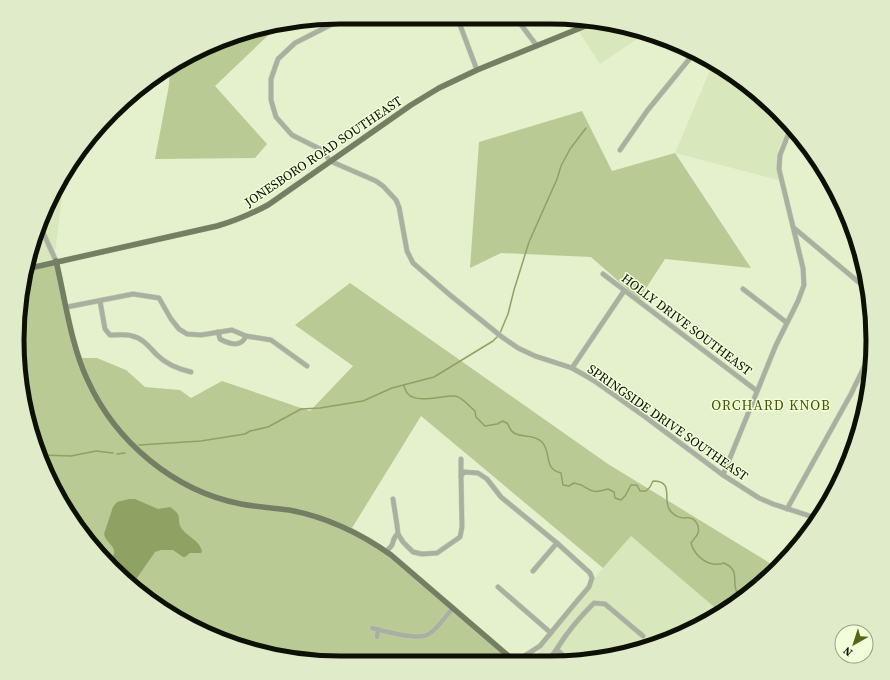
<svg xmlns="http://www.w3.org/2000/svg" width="890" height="680" font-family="'Source Serif 4',serif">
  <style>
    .built { fill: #d9e7bc }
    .green { fill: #b9ca94 }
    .water { fill: #8ea263 }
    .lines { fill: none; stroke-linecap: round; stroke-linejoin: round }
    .stream { stroke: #8ea263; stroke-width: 1.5 }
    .minor-casing { stroke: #c2cdad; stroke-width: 5.5 }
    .major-casing { stroke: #c2cdad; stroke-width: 6 }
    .minor { stroke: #aab0a1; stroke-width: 4.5 }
    .major { stroke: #747e62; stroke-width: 5.5 }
    .labels { text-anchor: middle; stroke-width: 3; stroke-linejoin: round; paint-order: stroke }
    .street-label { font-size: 13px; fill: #0c1005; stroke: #f2feda }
    .neighbourhood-label { font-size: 14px; letter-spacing: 1px; fill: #455708; stroke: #f2feda }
    .rim { fill: none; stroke: #0c1005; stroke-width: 5 }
  </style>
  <rect width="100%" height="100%" fill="#e5f1cd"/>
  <!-- built -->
  <g class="built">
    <path d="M594 22 634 28 646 33 600 64 578 30Z"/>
    <path d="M713 63 746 84 789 129 778 149 782 181 675 153Z"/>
    <path d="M65 173 54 261 26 269 28 257 60 179Z"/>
    <path d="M631 536 720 612 684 628 679 633 654 646 592 660H533L557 625 603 568Z"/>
  </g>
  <!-- green -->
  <g class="green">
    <path d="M279 25 215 86 267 144 255 158 155 159 169 85 170 67 178 60 256 28Z"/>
    <path d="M582 111 612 171 675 153 751 268 665 259 639 299 591 257 501 253 470 268 479 142Z"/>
    <path d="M54 261 74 343 82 358H97L126 370 145 387 180 390 191 398 222 381 310 411 353 366 295 325 350 283 608 464 778 568 731 607 720 612 631 536 603 568 421 416 352 528 380 545 516 660H298L236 646 161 609 112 569 71 519 28 424 17 340 26 269Z"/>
  </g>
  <!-- water -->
  <path class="water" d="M129 499H135L158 509 170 507C185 517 175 519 182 529 188 537 199 540 202 551L201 553H190L185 557H183L173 550H161L155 552 132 585 112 569 107 562C124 549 106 545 104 534L113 507 117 502Z"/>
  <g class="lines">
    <!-- stream -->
    <g class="stream">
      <path d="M500 333 508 314 514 290 529 242 557 179 561 166 570 149 586 128"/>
      <path d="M404 386C405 389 406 392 408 394 418 404 443 395 455 396 461 396 470 407 475 411L476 417 485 426 497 424 503 421 508 424C513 442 531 431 542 442 552 453 543 469 561 473L563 485 569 486 574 483C592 486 586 496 608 489L614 492 615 498 621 500 625 496 631 485H637L640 491H646L650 487 653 481C674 481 663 498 669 509 672 514 678 518 684 518 686 518 688 517 690 518 696 519 700 527 698 533 697 536 693 540 691 543 695 557 709 568 724 563 742 571 730 583 738 594L745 595"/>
      <path d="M139 445 201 441 245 434 250 431 268 427 301 409 320 408 363 401 392 388 434 377 493 341 498 336"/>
      <path d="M117 454 125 453"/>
      <path d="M42 455 71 456 96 451 113 453"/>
    </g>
    <defs>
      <g id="minor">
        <path d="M346 17 295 43 278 59 271 79V100L276 117 292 135 322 150 330 161 376 181 383 186 396 200 399 207 407 251 413 263 450 295 502 337 518 348 535 356 572 368 593 380 644 416 723 475 759 498 773 504 819 519"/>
        <path d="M457 17 477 70"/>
        <path d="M516 18 537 46"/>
        <path d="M620 150 647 111 695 52"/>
        <path d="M40 226 56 261"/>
        <path d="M794 228 868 290"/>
        <path d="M603 274 757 391"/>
        <path d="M743 289 786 322"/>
        <path d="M100 301 105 329 110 335C117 335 126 334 132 336 143 338 150 348 157 355 166 364 178 369 191 372"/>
        <path d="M67 307 133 294 159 298 171 319 179 329 187 334 201 335 232 330 246 336 271 340 307 366"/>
        <path d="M218 332 220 339C229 344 241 348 246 336"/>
        <path d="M572 368 624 291"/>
        <path d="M461 459V476"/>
        <path d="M723 475 776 345 798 301 804 285 803 268 779 169 780 155 790 130"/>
        <path d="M393 499 397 525 398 534 403 542 413 552 422 554 437 553 460 537 462 527 461 476 464 472 478 473 487 479 501 497 557 543 590 573 592 578 589 587 577 601 540 646 518 660"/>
        <path d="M787 509 851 394 868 359 873 337"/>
        <path d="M386 552C387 550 391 547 392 545 394 540 393 537 398 534"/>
        <path d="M533 571 557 543"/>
        <path d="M498 587 551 633"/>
        <path d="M372 628C383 631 418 640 427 635 437 630 445 617 453 608"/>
        <path d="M377 637 378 629"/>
        <path d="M557 650 569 660"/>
        <path d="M548 660C556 652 560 643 567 634 575 623 584 613 594 603L605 604 643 636"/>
      </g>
      <g id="major">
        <path d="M56 261C65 299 71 346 88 381 116 442 174 491 241 504 257 507 273 508 289 510 327 517 360 533 391 555L513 660"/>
        <path d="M26 269 217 226C235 221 251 214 268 205L411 105 439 88 477 70 595 22"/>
      </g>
    </defs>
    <!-- minor casing -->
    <use href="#minor" class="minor-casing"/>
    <!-- major casing -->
    <use href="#major" class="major-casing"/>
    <!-- minor -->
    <use href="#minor" class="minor"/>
    <!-- major -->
    <use href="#major" class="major"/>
  </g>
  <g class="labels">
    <!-- street labels -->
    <g class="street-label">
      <text transform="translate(323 151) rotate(-34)" y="5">JONESBORO ROAD SOUTHEAST</text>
      <text transform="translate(687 324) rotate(37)" y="5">HOLLY DRIVE SOUTHEAST</text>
      <text transform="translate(668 422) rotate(35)" y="5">SPRINGSIDE DRIVE SOUTHEAST</text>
    </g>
    <!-- neighbourhood labels -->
    <g class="neighbourhood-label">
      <text x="771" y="410">ORCHARD KNOB</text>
    </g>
  </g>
  <!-- crop -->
  <path d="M0 0H890V680H0ZM340 24H550A316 316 0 0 1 866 340V340A316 316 0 0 1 550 656H340A316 316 0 0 1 24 340V340A316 316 0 0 1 340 24Z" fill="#e0ebc9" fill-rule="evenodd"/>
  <path class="rim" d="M340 24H550A316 316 0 0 1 866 340V340A316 316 0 0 1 550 656H340A316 316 0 0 1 24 340V340A316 316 0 0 1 340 24Z"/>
  <!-- north arrow -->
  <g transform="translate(854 644) rotate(219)"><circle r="19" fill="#f2feda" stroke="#969f85"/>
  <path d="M0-3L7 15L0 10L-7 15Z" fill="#536815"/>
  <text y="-6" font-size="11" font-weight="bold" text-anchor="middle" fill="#0c1005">N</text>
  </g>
</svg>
